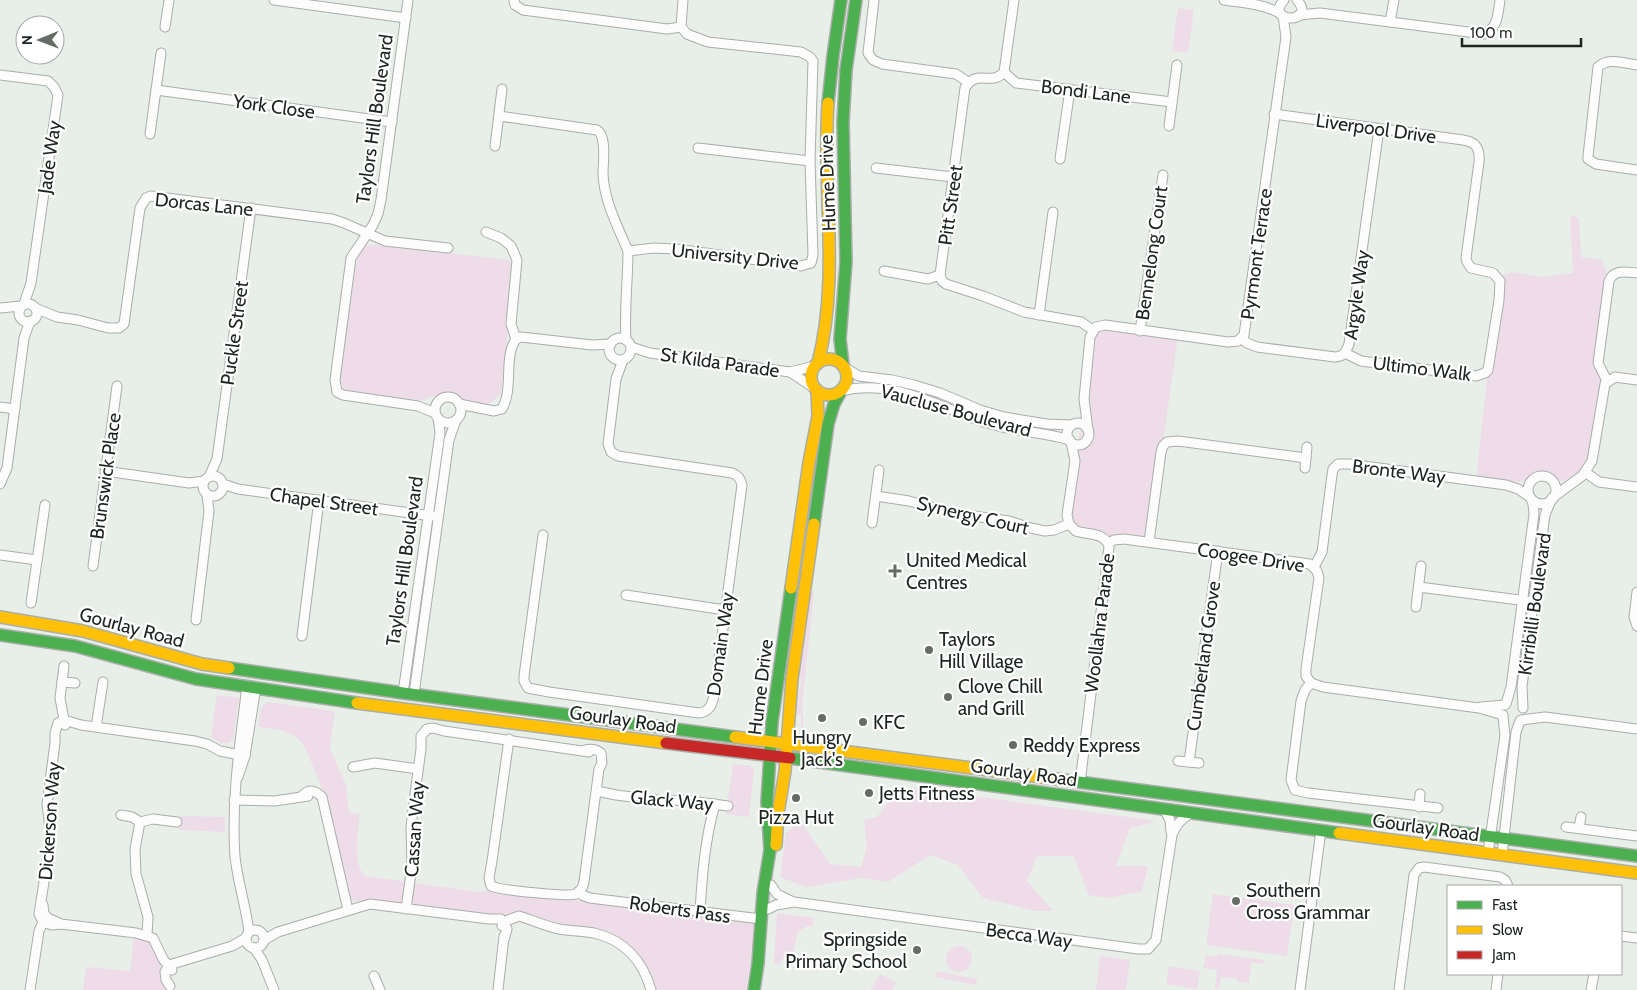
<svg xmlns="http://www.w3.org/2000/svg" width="1637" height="990" font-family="Cabin,sans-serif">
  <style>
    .green { fill: #efdce9 }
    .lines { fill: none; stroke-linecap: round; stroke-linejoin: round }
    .street-casing { stroke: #a9aea9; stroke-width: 11 }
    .fast-casing { stroke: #a9aea9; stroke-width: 14 }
    .slow-casing { stroke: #a9aea9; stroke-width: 14 }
    .jam-casing { stroke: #a9aea9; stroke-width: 14 }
    .street { stroke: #fcfcfc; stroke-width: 9 }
    .fast { stroke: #4caf50; stroke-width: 11 }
    .slow { stroke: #ffc107; stroke-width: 11 }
    .jam { stroke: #c62828; stroke-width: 11 }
    .poi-dot { fill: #656b65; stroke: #fff; stroke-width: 2 }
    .labels { text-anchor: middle; stroke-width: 4.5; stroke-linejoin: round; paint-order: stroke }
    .street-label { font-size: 19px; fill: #1e241f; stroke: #fff }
    .poi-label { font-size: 19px; fill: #1e241f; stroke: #fff; text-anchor: start }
  </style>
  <rect width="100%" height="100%" fill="#e8eee8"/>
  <!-- green -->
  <g class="green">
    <path d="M1178 8 1194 10 1188 53 1172 51Z"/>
    <path d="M1570 215 1579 218 1581 257 1602 260 1607 275 1598 358 1607 381 1590 465 1576 481 1552 480 1542 476C1514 485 1505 484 1476 481L1498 277 1512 272 1541 277 1573 273Z"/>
    <path d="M365 244 509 260 514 271 501 395 485 406 469 404 454 393H444L422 400 354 394 343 389 340 377 357 258Z"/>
    <path d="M1105 325 1178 336 1149 542 1108 543 1076 531 1068 520 1084 399 1090 337Z"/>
    <path d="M797 590 814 591 802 707 804 732 801 729V716L796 713 801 680 791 633Z"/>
    <path d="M217 695 239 698 233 739 229 743H221L211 737Z"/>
    <path d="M267 702 335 711 330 748 346 785 349 812 360 814C358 830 352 864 365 876L479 892 491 890 577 901 585 899 753 922 755 925V933L746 990H655L650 973 638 954 620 939 602 931 562 924 531 915 505 917 379 901H353L349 897C340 852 331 808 313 766 309 757 306 746 298 739 287 729 272 729 258 727L261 708Z"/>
    <path d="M733 764 751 766 754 770 749 817 726 814Z"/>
    <path d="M913 788 1150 820 1155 822 1130 828 1116 866H1148L1142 891 1109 898 1088 895 1074 856H1037L1027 881 1053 911H1035L983 898 958 865 930 855 888 882 861 878 806 887 780 877 786 833 801 822 830 864 861 867 867 846 864 820 877 817 894 795Z"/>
    <path d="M179 816 225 817V832L178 830Z"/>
    <path d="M1213 894 1294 905 1287 956 1206 945Z"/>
    <path d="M777 913 814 918 813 926 805 927 798 932 793 953 787 951 780 964H774Z"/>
    <path d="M134 937 150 938 161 967 165 990H83L86 967 130 971Z"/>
    <circle cx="959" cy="959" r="13"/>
    <path d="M1218 954 1265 960 1264 964 1251 962 1249 983 1237 982V979L1221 977 1219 988 1215 990 1217 970 1203 968 1205 962V955L1217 957Z"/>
    <path d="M1100 956 1130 960 1126 990H1096Z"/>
    <path d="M1169 966 1200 971 1197 989 1166 984Z"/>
    <path d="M936 971 977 979 976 985 935 977Z"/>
    <path d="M880 974 896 982 892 990H871Z"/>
  </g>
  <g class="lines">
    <defs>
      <g id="street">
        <path d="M274 0 406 18"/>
        <path d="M408 0 381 200 378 214 373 225 351 258 335 380 337 392 343 395 418 406 435 413"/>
        <path d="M514 0 515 5 523 10 667 29 681 27"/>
        <path d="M874 0 868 53 873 60 882 64 956 74 968 82"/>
        <path d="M1014 0 1004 72C991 87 976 68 965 88L940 275 942 281 946 284 983 296 1024 312 1081 322 1093 330"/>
        <path d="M1224 0C1243 3 1265 4 1281 14"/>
        <path d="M1284 0C1263 24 1318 24 1297 0"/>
        <path d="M1299 15 1320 13 1484 34C1498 29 1498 13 1500 0"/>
        <path d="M1390 22 1394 0"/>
        <path d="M165 27 169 0"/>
        <path d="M1637 65C1624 63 1608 57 1598 67L1588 156V159L1596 164 1637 170"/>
        <path d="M1004 72 1016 83 1172 102"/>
        <path d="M0 75 48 81 54 87 58 95 31 283 24 304"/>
        <path d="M156 90 392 122"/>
        <path d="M1274 114 1463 140C1476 142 1480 148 1479 162L1466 258 1467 262 1471 268 1493 273 1500 281 1499 300 1488 370 1485 373 1476 376 1361 361 1345 353"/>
        <path d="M499 116 597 130C607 136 603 162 603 174 604 201 618 227 628 251"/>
        <path d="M1169 126 1177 65"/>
        <path d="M150 134 161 53"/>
        <path d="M495 146 502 89"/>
        <path d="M698 148 810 161"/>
        <path d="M1060 159 1070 89"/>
        <path d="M876 168 953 177"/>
        <path d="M486 232 501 238 511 246 517 260 511 324 516 339"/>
        <path d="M884 271 928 279 940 275"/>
        <circle cx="28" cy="313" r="9"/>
        <path d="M0 308 21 306"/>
        <path d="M35 308 57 317 78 320 108 328H119L124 324 140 208 146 198 151 196 332 219 344 223 385 241 448 248"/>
        <path d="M1039 315 1053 212"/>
        <path d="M1140 331 1163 175"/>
        <path d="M1241 338 1247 343 1257 347 1335 357C1343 357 1346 352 1349 344L1379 129"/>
        <circle cx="620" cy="349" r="11"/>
        <path d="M626 340C624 310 628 281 628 251L654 248 676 249 801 266 811 263 813 255 810 161 813 61 810 57 801 52 708 42 687 34 681 27 683 0"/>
        <path d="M631 347 650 353 790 372 815 366"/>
        <path d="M845 368 859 376 892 380 914 385 940 393 980 410 1004 417 1047 424 1071 425"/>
        <path d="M790 372 814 388"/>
        <path d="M1607 381 1598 363 1609 281C1614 269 1626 272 1637 273"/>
        <path d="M842 391C894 377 943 410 991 424 1017 432 1044 432 1070 440"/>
        <circle cx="448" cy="410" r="13"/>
        <path d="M459 404 494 411 502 409C514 388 503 358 516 339L521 337 592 345 611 344"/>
        <path d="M0 407 15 409"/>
        <circle cx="1078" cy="434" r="11"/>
        <path d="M1088 430 1084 399 1090 337 1096 327 1105 325 1228 342 1238 341 1244 335 1286 37 1283 16"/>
        <path d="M1071 442 1075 461 1067 515 1069 524 1076 531C1087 535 1106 532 1109 547L1080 783"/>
        <path d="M1305 468 1307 447"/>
        <path d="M105 471 189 483 204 481"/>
        <path d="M1585 472 1599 482 1637 487"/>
        <circle cx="213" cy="486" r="10"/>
        <circle cx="1542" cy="490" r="14"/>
        <path d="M209 477 217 459 251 208"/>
        <path d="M0 484 7 468 24 338 30 321"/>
        <path d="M223 484 238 489 432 516"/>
        <path d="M876 496 909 501 953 513 1009 521 1031 528 1045 531 1054 530 1069 524"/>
        <path d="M1552 498 1582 476 1592 461 1605 384 1615 377 1637 380"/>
        <path d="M872 523 879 470"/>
        <path d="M543 535 524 676V681L528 688 549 692 699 713C709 712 712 705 714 696L742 485C740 478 738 475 732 473L618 456 611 452 608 444 616 379 623 360"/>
        <path d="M1149 542 1161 452 1163 446 1167 442 1178 441 1306 458"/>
        <path d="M1108 543 1114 540 1124 539 1310 564 1317 571 1319 578 1306 669V676L1311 683 1323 687 1479 708 1503 715"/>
        <path d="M0 555 37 560"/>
        <path d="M93 566 117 386"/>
        <path d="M1314 567 1322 552 1332 475 1333 469 1338 464H1349L1506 485 1518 489 1530 497"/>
        <path d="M1419 587 1527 601"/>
        <path d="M1637 592 1634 617 1637 626"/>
        <path d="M626 595 725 610"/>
        <path d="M31 603 45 505"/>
        <path d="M1416 607 1421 566"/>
        <path d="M196 620 209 511 207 495"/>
        <path d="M302 636 319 500"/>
        <path d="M64 666 60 698 65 725"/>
        <path d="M62 682 75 683"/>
        <path d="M1311 683 1305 690 1301 701 1291 780 1295 790 1308 793 1438 808"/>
        <path d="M247 686C240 743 231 799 235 857 238 883 246 907 249 932"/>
        <path d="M403 693 440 433 438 418"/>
        <path d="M414 694 449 440 456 420"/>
        <path d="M1506 704 1511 687 1534 514 1533 504 1531 499"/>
        <path d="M1481 707 1505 705"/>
        <path d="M1523 708 1522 686 1545 515 1551 500"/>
        <path d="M1521 720 1545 717 1637 729"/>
        <path d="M96 727 103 682"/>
        <path d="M509 739 492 861 489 878 491 886C498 890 569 897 576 894 584 890 584 881 585 874L599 769 602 763 601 753C596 749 592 748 585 750"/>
        <path d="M1178 761 1199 763"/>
        <path d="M1189 762 1218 551"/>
        <path d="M353 767 375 763 418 769"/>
        <path d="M238 777 245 756 256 687"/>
        <path d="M597 791 616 795 665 801 682 800 728 806"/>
        <path d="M303 795C310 788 316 791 322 797L348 910"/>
        <path d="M234 800 275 801 308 796"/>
        <path d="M1419 807 1420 794"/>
        <path d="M1164 809 1170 820 1171 832"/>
        <path d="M121 815 132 817 140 822 153 819 177 822"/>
        <path d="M140 822 135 849 136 874 148 917 147 935"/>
        <path d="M1566 827 1637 836"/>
        <path d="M1579 828 1581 817"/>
        <path d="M1488 853 1505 735 1503 717"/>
        <path d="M1502 855 1516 732 1520 721"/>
        <path d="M771 885 777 894 791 901"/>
        <path d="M579 891 582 895 590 898 761 919"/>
        <path d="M43 905 44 914 48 918 61 924 136 933 153 938 163 959 172 970"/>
        <path d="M406 909 412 866 411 828 413 809 421 749V736L427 729 433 728 444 731 589 752"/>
        <path d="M768 909 776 905 794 902 1138 949H1148L1156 940 1172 835C1176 824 1182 819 1191 813"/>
        <path d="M700 912C702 876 705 839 715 804"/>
        <path d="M61 924 52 925 43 922 39 914 51 837 47 804 55 743V733L58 723 64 720 81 725 195 741 207 744 220 751 245 756"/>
        <path d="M502 926 503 922 519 916C532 920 545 926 559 929 571 931 583 931 594 933 624 940 643 961 651 990"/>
        <circle cx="255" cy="939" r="9"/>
        <path d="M1621 936 1637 938"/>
        <path d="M264 940 278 932 370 904 489 919H501L507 929 504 940"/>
        <path d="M254 948 262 960 274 990"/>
        <path d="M374 976 380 990"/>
        <path d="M170 986 166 980 165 972 169 965 232 946 246 938"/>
        <path d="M30 990 39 931 43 922 47 918"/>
        <path d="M498 990 504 936"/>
        <path d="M1300 990 1321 830"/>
        <path d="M1399 990 1414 875 1419 868 1424 867 1500 877 1505 880 1508 886"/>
        <path d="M1496 990 1498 974"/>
        <path d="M1591 990 1594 974"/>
      </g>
      <g id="fast">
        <path d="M828 103 833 56 841 0"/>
        <path d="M843 365 840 339 846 262 843 122 846 70 856 0"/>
        <path d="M814 524 828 424 834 404 840 393"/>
        <path d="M0 635 75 646 196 679 357 703"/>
        <path d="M229 668 403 693 735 737"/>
        <path d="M790 758 1339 833"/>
        <path d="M1056 779 1637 856"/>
        <path d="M754 990 758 963 763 893 770 850 767 802 772 722 791 588"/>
      </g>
      <g id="slow">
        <circle cx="829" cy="377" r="18"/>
        <path d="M818 363C840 276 822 192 828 103"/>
        <path d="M791 588 809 462 818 416 817 391"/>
        <path d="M0 617 83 631 202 664 229 668"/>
        <path d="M357 703 666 743"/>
        <path d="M735 737 1056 779"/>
        <path d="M1339 833 1637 873"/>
        <path d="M776 845 778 814 785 771 792 679 814 524"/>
      </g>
      <path id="jam" d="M666 743 790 758"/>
    </defs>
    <!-- street casing -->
    <use href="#street" class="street-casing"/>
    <!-- fast casing -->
    <use href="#fast" class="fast-casing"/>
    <!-- slow casing -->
    <use href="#slow" class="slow-casing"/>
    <!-- jam casing -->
    <use href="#jam" class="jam-casing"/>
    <!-- street -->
    <use href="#street" class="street"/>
    <!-- fast -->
    <use href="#fast" class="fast"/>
    <!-- slow -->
    <use href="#slow" class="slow"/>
    <!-- jam -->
    <use href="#jam" class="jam"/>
  </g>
  <!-- markers -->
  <g class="poi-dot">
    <path d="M892.5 563.5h5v5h5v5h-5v5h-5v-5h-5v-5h5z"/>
    <circle cx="929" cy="650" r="5"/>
    <circle cx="948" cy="697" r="5"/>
    <circle cx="822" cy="718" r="5"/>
    <circle cx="863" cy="722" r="5"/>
    <circle cx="1013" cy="745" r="5"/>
    <circle cx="869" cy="793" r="5"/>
    <circle cx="796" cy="798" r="5"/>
    <circle cx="1236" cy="901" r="5"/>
    <circle cx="917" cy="950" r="5"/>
  </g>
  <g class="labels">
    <!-- street labels -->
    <g class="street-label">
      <text transform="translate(1086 91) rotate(7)" y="7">Bondi Lane</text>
      <text transform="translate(274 106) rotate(8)" y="7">York Close</text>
      <text transform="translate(374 119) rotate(-82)" y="7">Taylors Hill Boulevard</text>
      <text transform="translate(1376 128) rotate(8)" y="7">Liverpool Drive</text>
      <text transform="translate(49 157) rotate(-82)" y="7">Jade Way</text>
      <text transform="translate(827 183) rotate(-92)" y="7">Hume Drive</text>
      <text transform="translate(204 204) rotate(6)" y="7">Dorcas Lane</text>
      <text transform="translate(950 205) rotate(-82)" y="7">Pitt Street</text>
      <text transform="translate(1151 253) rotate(-82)" y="7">Bennelong Court</text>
      <text transform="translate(1256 254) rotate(-82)" y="7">Pyrmont Terrace</text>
      <text transform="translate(735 256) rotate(6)" y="7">University Drive</text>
      <text transform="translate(1356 295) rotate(-82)" y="7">Argyle Way</text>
      <text transform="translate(234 333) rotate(-82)" y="7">Puckle Street</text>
      <text transform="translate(720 362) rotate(8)" y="7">St Kilda Parade</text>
      <text transform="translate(1422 368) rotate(7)" y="7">Ultimo Walk</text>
      <text transform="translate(956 410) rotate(15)" y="7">Vaucluse Boulevard</text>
      <text transform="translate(1399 471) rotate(7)" y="7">Bronte Way</text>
      <text transform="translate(105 476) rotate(-82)" y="7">Brunswick Place</text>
      <text transform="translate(324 501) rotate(8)" y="7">Chapel Street</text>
      <text transform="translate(973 515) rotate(13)" y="7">Synergy Court</text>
      <text transform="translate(1251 557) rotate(9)" y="7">Coogee Drive</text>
      <text transform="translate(404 561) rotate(-82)" y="7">Taylors Hill Boulevard</text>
      <text transform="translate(1534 604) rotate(-82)" y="7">Kirribilli Boulevard</text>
      <text transform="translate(1099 623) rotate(-83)" y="7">Woollahra Parade</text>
      <text transform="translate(132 627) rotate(15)" y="7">Gourlay Road</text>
      <text transform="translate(720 644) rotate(-82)" y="7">Domain Way</text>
      <text transform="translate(1203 656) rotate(-82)" y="7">Cumberland Grove</text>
      <text transform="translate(760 687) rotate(-83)" y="7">Hume Drive</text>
      <text transform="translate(623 719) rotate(8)" y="7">Gourlay Road</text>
      <text transform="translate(1024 772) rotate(8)" y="7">Gourlay Road</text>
      <text transform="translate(672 800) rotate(5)" y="7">Glack Way</text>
      <text transform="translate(49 821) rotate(-86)" y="7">Dickerson Way</text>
      <text transform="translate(1426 827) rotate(8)" y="7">Gourlay Road</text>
      <text transform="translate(414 829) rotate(-86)" y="7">Cassan Way</text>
      <text transform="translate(680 909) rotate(8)" y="7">Roberts Pass</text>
      <text transform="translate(1029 935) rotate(8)" y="7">Becca Way</text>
    </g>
    <!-- poi labels -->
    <g class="poi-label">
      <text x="906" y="567">United Medical<tspan x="906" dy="22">Centres</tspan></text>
      <text x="939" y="646">Taylors<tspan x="939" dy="22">Hill Village</tspan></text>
      <text x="958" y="693">Clove Chill<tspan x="958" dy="22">and Grill</tspan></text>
      <text x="873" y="729">KFC</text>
      <text x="822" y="744" text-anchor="middle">Hungry<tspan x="822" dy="22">Jack's</tspan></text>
      <text x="1023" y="752">Reddy Express</text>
      <text x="879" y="800">Jetts Fitness</text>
      <text x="796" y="824" text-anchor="middle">Pizza Hut</text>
      <text x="1246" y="897">Southern<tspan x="1246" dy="22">Cross Grammar</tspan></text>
      <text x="907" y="946" text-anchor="end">Springside<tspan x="907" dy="22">Primary School</tspan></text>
    </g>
  </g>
  <!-- legend -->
  <rect x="1447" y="885" width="175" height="90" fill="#ffffff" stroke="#a5a7a5"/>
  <rect x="1457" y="901" width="25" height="8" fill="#4caf50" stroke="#a5a7a5"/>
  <text x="1492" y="910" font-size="15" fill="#1e241f">Fast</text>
  <rect x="1457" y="926" width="25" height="8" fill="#ffc107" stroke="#a5a7a5"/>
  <text x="1492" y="935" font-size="15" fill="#1e241f">Slow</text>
  <rect x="1457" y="951" width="25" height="8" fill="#c62828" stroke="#a5a7a5"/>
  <text x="1492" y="960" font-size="15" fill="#1e241f">Jam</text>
  <!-- north arrow -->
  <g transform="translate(40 40) rotate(269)"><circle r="24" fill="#ffffff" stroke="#a5a7a5"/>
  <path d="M0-4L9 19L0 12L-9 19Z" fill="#656b65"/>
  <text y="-8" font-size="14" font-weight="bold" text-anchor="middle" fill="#1e241f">N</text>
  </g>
  <!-- scale -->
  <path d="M1462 38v8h119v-8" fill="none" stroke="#1e241f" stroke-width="2.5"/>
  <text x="1470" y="38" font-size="15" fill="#1e241f" stroke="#ffffff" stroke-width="4" paint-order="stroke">100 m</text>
</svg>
